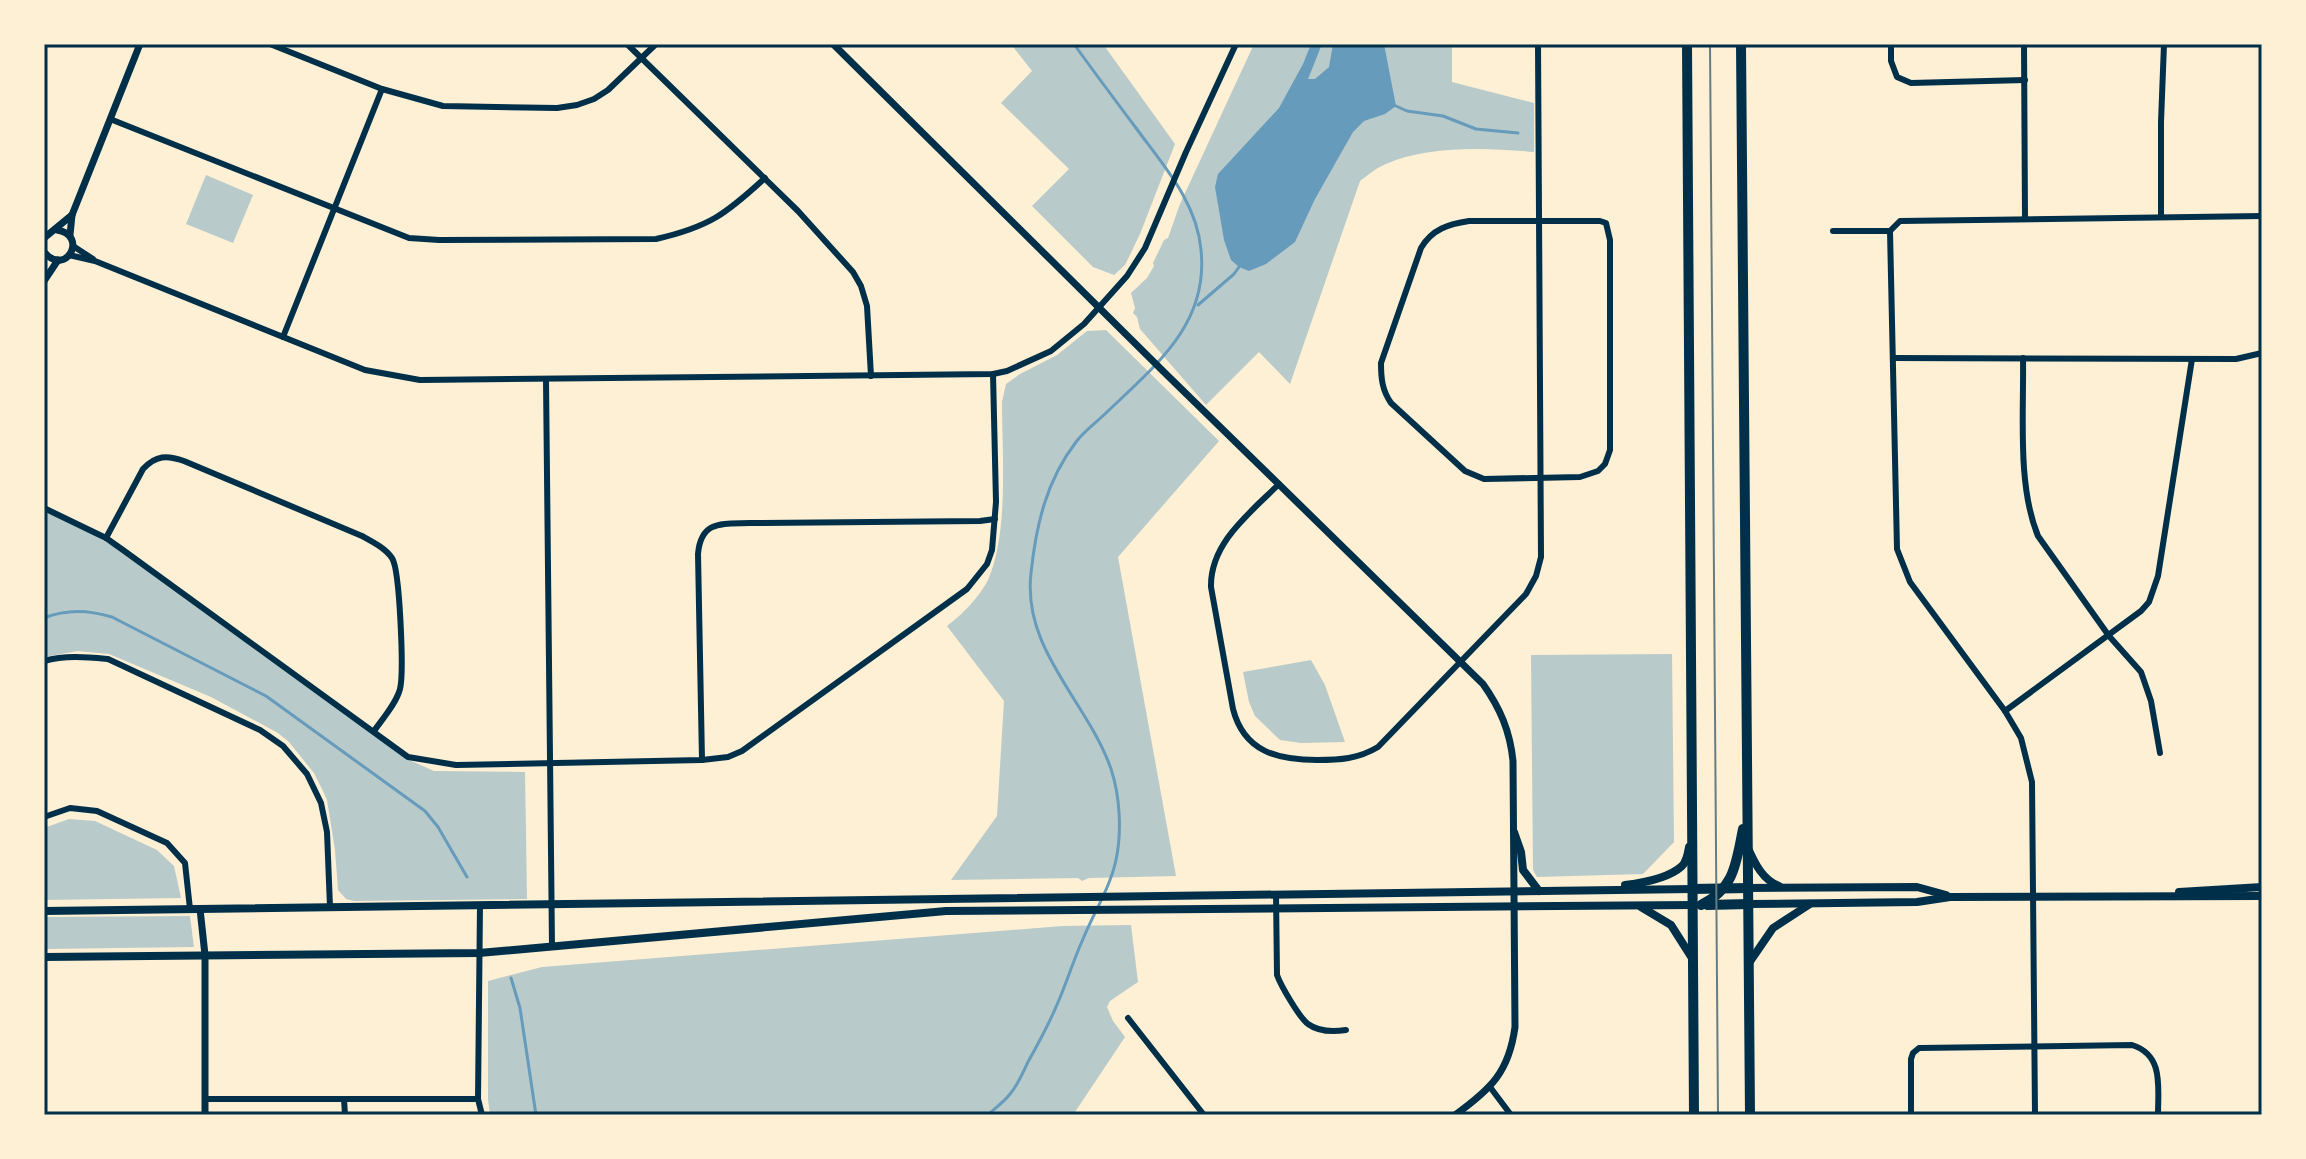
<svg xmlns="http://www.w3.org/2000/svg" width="2306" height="1159" font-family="'IBM Plex Serif',serif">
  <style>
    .green { fill: #b9caca }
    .water { fill: #669bbc }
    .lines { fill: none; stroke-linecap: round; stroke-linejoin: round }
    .stream { stroke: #669bbc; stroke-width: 3 }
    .minor { stroke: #003049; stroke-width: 6 }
    .tertiary { stroke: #003049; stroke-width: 7 }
    .secondary { stroke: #003049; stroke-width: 8 }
    .trunk { stroke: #003049; stroke-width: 10 }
    .tram { stroke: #657d81; stroke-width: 2 }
    .neatline { fill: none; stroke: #003049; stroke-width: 3 }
  </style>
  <rect width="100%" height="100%" fill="#fdf0d5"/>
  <!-- green -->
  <g class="green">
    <path d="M1011 44H1103L1175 144 1140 234 1125 265 1114 275 1093 267 1032 206 1069 169 1001 103 1032 71Z"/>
    <path d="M1254 44H1452V82L1534 103V152C1489 148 1428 145 1386 164 1376 168 1368 175 1360 181L1290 384 1259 352 1206 405 1140 329 1137 317 1133 313 1135 308 1131 293 1147 278 1154 266 1153 263 1164 240 1168 238 1180 204Z"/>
    <path d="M206 175 253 195 233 243 186 224Z"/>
    <path d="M1106 330 1219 441 1118 557 1176 876 1089 878 1082 881 1078 878 951 880 997 816 1004 701 947 626C962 615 980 596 988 580 1009 533 1002 454 1002 402L1006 384 1020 374 1057 355 1087 331Z"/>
    <path d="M44 511 84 529 126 554 407 759 434 771 525 772 527 899 354 901 346 899 338 890 335 850 327 800 322 789 314 773 289 742 278 733 211 697 109 654 78 651 44 657Z"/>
    <path d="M1672 654 1674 842 1643 874 1537 877 1533 870 1531 655Z"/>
    <path d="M1311 660 1325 685 1345 742 1301 743 1280 740 1255 716 1249 702 1243 672Z"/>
    <path d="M69 819 95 821 157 850 174 866 181 898 44 900V828Z"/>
    <path d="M190 916 194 947 44 949V917Z"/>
    <path d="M1131 925 1138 982 1110 1001 1107 1007 1113 1021 1125 1037 1073 1115H490L488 1099V981L542 967 1062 926Z"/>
  </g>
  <!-- water -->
  <path class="water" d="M1311 44H1322L1308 79H1315L1329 67 1333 44H1384L1396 106 1385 114 1364 121 1353 132 1315 199 1295 242 1266 264 1249 271 1239 267 1231 260 1224 240 1215 187 1218 174 1279 108 1303 64Z"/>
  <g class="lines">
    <!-- stream -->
    <g class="stream">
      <path d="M1396 106 1407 111 1443 116 1476 129 1518 133"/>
      <path d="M1198 305 1234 274 1239 267"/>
      <path d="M44 618C67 609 88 610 112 617L266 696 425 811 438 827 467 877"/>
      <path d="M511 978 520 1008 536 1115"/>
      <path d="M988 1115C995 1108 1004 1102 1010 1094 1018 1085 1023 1072 1028 1062 1038 1044 1048 1026 1056 1007 1066 985 1073 961 1083 939 1094 912 1110 888 1116 860 1122 832 1120 796 1111 769 1088 702 1022 650 1031 573 1036 526 1046 481 1076 442 1084 431 1097 422 1107 412 1155 366 1209 324 1201 250 1197 202 1163 165 1136 128 1115 100 1094 72 1074 44"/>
    </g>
    <!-- minor -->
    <g class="minor">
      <path d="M270 44 382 89 443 106 557 108 577 105 594 99 608 90 656 44"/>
      <path d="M627 44 798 211 853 272 861 286 867 306 871 376"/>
      <path d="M1891 44V61L1897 77 1911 83 2025 80"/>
      <path d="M2024 44 2025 219"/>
      <path d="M110 119 409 238 439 240 656 239C709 227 726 214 765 178"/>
      <path d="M2161 217V122L2164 44"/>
      <path d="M1469 221H1600L1606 223 1610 240V450L1605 464 1598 471 1580 477 1484 479 1465 471 1391 403C1382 390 1381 378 1381 363L1421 248C1432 229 1449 224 1469 221Z"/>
      <path d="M1833 231H1890"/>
      <path d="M73 246 93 259"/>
      <path d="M69 255 95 261 365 370 420 380 993 374 1007 371 1051 351 1084 324 1127 276 1145 248 1186 152 1236 44"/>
      <path d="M283 337 382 89"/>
      <path d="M1893 358 2236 359 2262 353"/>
      <path d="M2023 358C2024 414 2017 485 2038 536L2109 636 2141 672 2151 701 2160 753"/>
      <path d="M546 380 552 946"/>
      <path d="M1279 484C1250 513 1210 543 1211 587L1233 709C1244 752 1278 760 1317 760 1340 760 1358 759 1378 747L1526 594 1536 576 1541 557 1538 44"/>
      <path d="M44 508 106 538 123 550 408 757 456 765 702 760 728 757 742 751 967 589 987 564 992 550 996 502 993 374"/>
      <path d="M106 538 143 469C156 455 167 455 184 461L362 536C373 542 385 548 392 558 400 570 404 673 400 689 396 704 383 718 374 731"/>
      <path d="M44 661C65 655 86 657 108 659L260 730 283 746 307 774 321 803 327 832 330 907"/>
      <path d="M2005 711 2141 611 2149 602 2158 576 2192 359"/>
      <path d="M702 760 698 554C701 520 722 524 750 523L980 521 995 519"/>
      <path d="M44 817 70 808 97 811 167 843 185 863 190 909"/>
      <path d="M1276 894 1277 975C1281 986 1299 1017 1308 1024 1319 1032 1333 1032 1346 1030"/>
      <path d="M480 905 478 1099 482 1115"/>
      <path d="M1128 1018 1204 1115"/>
      <path d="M1490 1087 1511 1115"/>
      <path d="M205 1099H478"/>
      <path d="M344 1099 345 1115"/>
      <path d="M1911 1115V1059L1913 1053 1919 1048 2132 1045C2164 1055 2158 1087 2158 1115"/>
      <path d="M2035 1115 2032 782 2021 738 2005 711 1910 582 1897 549 1890 231 1900 221 2262 216"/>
    </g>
    <!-- tertiary -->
    <g class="tertiary">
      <path d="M833 44 1167 375 1483 684C1500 708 1510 731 1513 761L1515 1027C1509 1072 1491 1089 1455 1115"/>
      <path d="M70 235 72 215 140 44"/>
      <path d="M44 238 72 215"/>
      <path d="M44 252C66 278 89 235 57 230"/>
      <path d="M44 281 58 260"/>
      <path d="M200 909 205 955V1115"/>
    </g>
    <!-- secondary -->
    <g class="secondary">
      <path d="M1514 832 1521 852 1523 870 1539 891"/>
      <path d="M1748 848C1755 864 1763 880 1779 886"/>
      <path d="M1625 885C1642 883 1669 878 1682 866 1687 861 1688 853 1689 847"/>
      <path d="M1748 888 1917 887 1946 895"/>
      <path d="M2179 892 2262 887"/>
      <path d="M1749 904 1917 902 1950 897 2262 896"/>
      <path d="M1641 907 1671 925 1692 958"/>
      <path d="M44 911 1692 889"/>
      <path d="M44 957 479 953 946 911 1692 905"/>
      <path d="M1749 963 1773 928 1810 904"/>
    </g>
    <!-- trunk -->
    <g class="trunk">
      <path d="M1687 44 1694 1115"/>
      <path d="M1741 44 1750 1115"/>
      <path d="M1692 889 1748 888"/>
      <path d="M1701 905C1735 888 1736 863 1743 829"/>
      <path d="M1707 905 1749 904"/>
    </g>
    <!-- tram -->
    <path class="tram" d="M1710 44 1718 1115"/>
  </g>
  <!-- border -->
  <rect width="2306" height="1159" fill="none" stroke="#fdf0d5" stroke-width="92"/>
  <rect x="46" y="46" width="2214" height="1067" class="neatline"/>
</svg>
